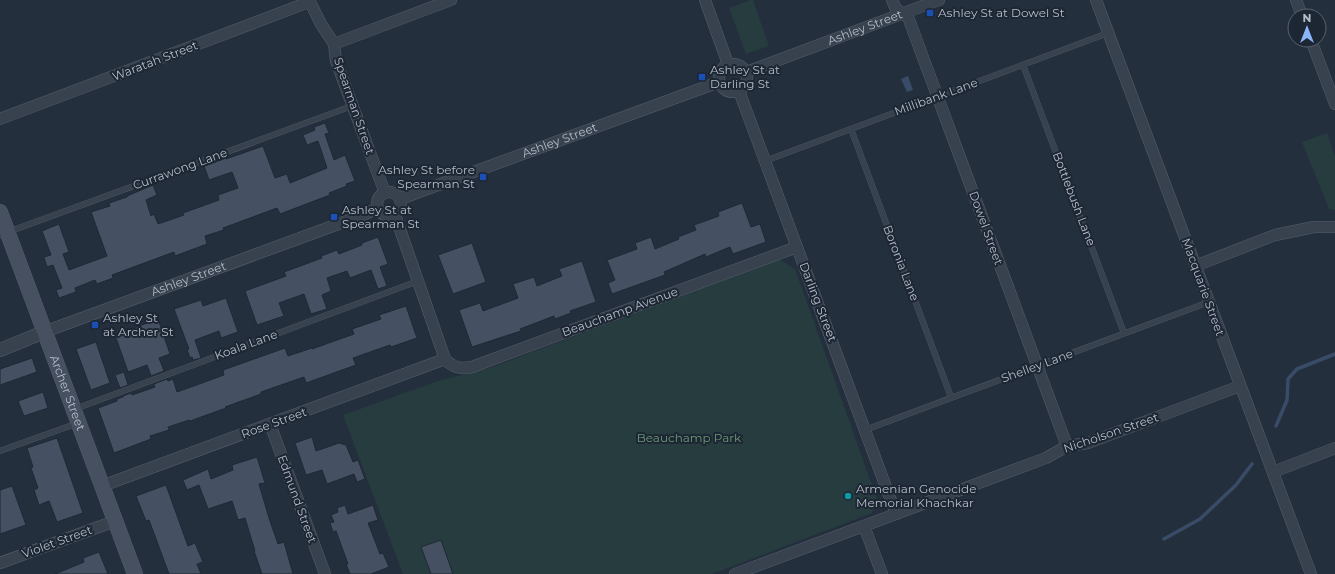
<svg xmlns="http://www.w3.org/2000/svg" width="1335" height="574" font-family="Montserrat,sans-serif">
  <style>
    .green { fill: #263c3f }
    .water { fill: #394c67 }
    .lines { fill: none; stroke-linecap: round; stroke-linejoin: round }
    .stream { stroke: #394c67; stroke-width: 3.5 }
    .building { fill: #455162; stroke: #1f2835 }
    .service-casing { stroke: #565f6c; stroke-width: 6 }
    .minor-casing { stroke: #565f6c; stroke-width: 12 }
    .tertiary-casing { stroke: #565f6c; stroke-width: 14 }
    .secondary-casing { stroke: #565f6c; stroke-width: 16 }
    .service { stroke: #38414e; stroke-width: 5.5 }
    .minor { stroke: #38414e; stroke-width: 11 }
    .tertiary { stroke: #38414e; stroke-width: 13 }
    .secondary { stroke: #465061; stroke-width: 15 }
    .transit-dot { fill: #1a4fb4; stroke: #1d2633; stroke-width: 1.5 }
    .culture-dot { fill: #0f9aa8; stroke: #1d2633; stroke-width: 1.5 }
    .labels { text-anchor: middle; stroke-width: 4; stroke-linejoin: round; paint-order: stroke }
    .poi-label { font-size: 12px; fill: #b4bcc9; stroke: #1d2633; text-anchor: start }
    .street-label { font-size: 12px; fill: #b4bcc9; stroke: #1d2633 }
    .park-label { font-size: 12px; fill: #6b9a76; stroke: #1d2633 }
  </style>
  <rect width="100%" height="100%" fill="#242f3e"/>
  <!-- green -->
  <g class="green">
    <path d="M751 0H753L769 46 746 54 729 8Z"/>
    <path d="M1327 133 1335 156V210L1329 209 1302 142Z"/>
    <path d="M779 259 795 269 877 499 872 513 712 574H403L343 415 438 381 490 368Z"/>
  </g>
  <!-- water -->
  <path class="water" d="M908 76 913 90 907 92 901 79Z"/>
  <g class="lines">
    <!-- stream -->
    <g class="stream">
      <path d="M1276 426 1287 400 1288 379 1297 369 1335 354"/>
      <path d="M1164 539 1200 519 1236 485 1252 464"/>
    </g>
  </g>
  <!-- building -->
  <g class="building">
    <path d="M325 123 329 133 325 134 334 160 345 155 355 181 346 184 347 186 329 193 330 195 280 214 277 208 242 221 223 228 224 230 205 236 207 244 175 256 174 252 112 275 113 278 97 284 95 280 75 288 76 292 59 298 56 290 62 288 53 265 47 267 44 257 51 255 42 231 59 224 69 252 63 254 69 270 107 256 91 212 110 206 109 203 127 197V196L153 185 157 195 146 200 151 216 154 214 158 224 184 215 183 213 219 200 218 195 238 188 232 172 209 180 204 166 226 158V159L263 146 275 178 287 174 290 183 327 168 318 141 307 145 303 135 315 130 314 127Z"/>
    <path d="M742 203 751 227 760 224 766 242 733 254 730 247 706 257 705 254 664 272 665 275 612 294 608 283 615 280 607 260 637 249 635 243 651 237 655 249 679 239 678 237 696 230 694 225 719 216 718 212Z"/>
    <path d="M378 237 388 264 380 267 387 286 378 289 371 270 350 278 347 271 327 278 331 291 322 295 327 309 311 314 304 294 279 303 284 316 257 325 245 291 286 276 284 272 322 258 321 256 337 250 339 254 362 245V243Z"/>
    <path d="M472 243 486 282 453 294 438 255Z"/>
    <path d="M582 261 596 302 570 311 571 313 555 319 554 316 520 329 521 331 472 347 459 310 480 303 483 311 518 298 513 284 534 277 537 286 562 276 559 269Z"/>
    <path d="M226 298 238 332 221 338 219 331 195 340 201 358 193 360 192 357 190 358 187 349H189L174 309 201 300 203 306Z"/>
    <path d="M406 306 417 338 391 347 390 345 353 358 356 365 306 383 304 377 261 392V394L225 407 226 408 190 421 189 420 168 427 169 430 150 436 151 439 114 453 98 408 117 401V399L123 397V396L131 393 132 395 155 387 154 384 167 379 168 381 173 379 177 392 224 375 223 370 285 348 288 356 312 348V349L354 334 352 329 381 319 379 315Z"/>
    <path d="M158 319 170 354 159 358 164 371 151 376 147 365 128 372 115 335Z"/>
    <path d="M96 342 110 383 91 390 76 349Z"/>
    <path d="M32 358 37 372 0 385V369Z"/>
    <path d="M124 372 128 385 120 388 115 375Z"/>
    <path d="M43 392 48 408 24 416 18 401Z"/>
    <path d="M312 437 316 451 339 443 346 445 353 462 358 460 365 479 357 482 354 474 327 484 322 470 306 475 295 443Z"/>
    <path d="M57 438 83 513 57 522 49 501 39 505 34 490 38 488 31 468 33 467 27 448Z"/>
    <path d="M257 457 265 483 259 484 269 518 278 544 284 542 293 574H262L254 551H255L245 518 238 520 232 501 208 509 199 485 187 490 183 480 208 469 211 479 233 470 232 465Z"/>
    <path d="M166 485 188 546 195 543 203 562 197 564 201 574H169L149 520 146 521 136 496Z"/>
    <path d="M12 486 26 525 0 534V490Z"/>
    <path d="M345 505 348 514 373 505 378 520 368 523 380 554 383 553 389 567 371 574H350L346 564H348L336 531 333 532 330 523 334 522 331 515 338 512 337 508Z"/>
    <path d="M441 540 453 574H431L421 547Z"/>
    <path d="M99 552 108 574H55L84 562 83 558Z"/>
  </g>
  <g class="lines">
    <defs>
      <g id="service">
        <path d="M1023 65 1124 333"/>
        <path d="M851 129 951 397"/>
        <path d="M765 161 1108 33"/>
        <path d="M0 235 352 106"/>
        <path d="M75 409 418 281"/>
        <path d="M865 430 1209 302"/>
        <path d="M0 451 78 423"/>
      </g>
      <g id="minor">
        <path d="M309 0 321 24 334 44 336 61 385 193"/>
        <path d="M705 0 728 64"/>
        <path d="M892 0 896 9 908 17 1067 446"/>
        <path d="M1096 0 1311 574"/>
        <path d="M1296 0 1302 16"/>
        <path d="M1311 40 1335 104"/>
        <path d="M334 44 451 0"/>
        <circle cx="733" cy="78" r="14"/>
        <path id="s1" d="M746 72 939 0"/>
        <path d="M739 91 896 514"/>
        <path d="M0 119 309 2"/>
        <circle cx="389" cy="204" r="12"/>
        <path id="s2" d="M400 199 719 82"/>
        <path d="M395 215 445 359C453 368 461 369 472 367L797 247"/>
        <path d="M1195 266 1275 235 1314 227H1335"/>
        <path id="s3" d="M44 332 363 215 378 208"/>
        <path d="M270 424 325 574"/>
        <path d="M1273 472 1335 448"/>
        <path d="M102 486 445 359"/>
        <path d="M864 526 882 574"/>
        <path d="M0 563 115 521"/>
        <path d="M735 574 1046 458 1067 446 1088 443 1240 386"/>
      </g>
      <path id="tertiary" d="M0 350 44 332"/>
      <g id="secondary">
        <path id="s4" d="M0 212 135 574"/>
      </g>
    </defs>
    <!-- service casing -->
    <use href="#service" class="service-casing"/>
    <!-- minor casing -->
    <use href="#minor" class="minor-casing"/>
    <!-- tertiary casing -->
    <use href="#tertiary" class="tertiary-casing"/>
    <!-- secondary casing -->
    <use href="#secondary" class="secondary-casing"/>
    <!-- service -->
    <use href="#service" class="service"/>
    <!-- minor -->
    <use href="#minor" class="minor"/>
    <!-- tertiary -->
    <use href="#tertiary" class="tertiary"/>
    <!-- secondary -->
    <use href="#secondary" class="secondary"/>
  </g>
  <!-- markers -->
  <g class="transit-dot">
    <rect x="926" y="9" width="8" height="8" rx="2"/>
    <rect x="698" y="73" width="8" height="8" rx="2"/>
    <rect x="479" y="173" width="8" height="8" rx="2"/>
    <rect x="330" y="213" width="8" height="8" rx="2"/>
    <rect x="91" y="321" width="8" height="8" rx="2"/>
  </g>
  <circle class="culture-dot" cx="848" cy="496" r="4"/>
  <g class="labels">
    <!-- poi labels -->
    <g class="poi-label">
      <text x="938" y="17">Ashley St at Dowel St</text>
      <text x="710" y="74">Ashley St at<tspan x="710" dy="14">Darling St</tspan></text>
      <text x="475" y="174" text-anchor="end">Ashley St before<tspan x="475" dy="14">Spearman St</tspan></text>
      <text x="342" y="214">Ashley St at<tspan x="342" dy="14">Spearman St</tspan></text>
      <text x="103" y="322">Ashley St<tspan x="103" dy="14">at Archer St</tspan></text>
      <text x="856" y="493">Armenian Genocide<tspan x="856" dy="14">Memorial Khachkar</tspan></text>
    </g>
    <!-- street labels -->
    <g class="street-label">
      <text dy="4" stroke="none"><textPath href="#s1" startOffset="127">Ashley Street</textPath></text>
      <text transform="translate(155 61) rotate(-21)" y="4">Waratah Street</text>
      <text transform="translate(936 97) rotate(-20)" y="4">Millibank Lane</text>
      <text transform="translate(354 106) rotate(71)" y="4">Spearman Street</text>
      <text dy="4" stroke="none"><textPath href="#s2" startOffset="170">Ashley Street</textPath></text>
      <text transform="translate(180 169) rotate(-20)" y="4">Currawong Lane</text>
      <text transform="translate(1074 199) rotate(69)" y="4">Bottlebush Lane</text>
      <text transform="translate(986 228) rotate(70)" y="4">Dowel Street</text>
      <text transform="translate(901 263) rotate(69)" y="4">Boronia Lane</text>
      <text dy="4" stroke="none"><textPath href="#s3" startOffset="154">Ashley Street</textPath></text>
      <text transform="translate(1203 287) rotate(70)" y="4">Macquarie Street</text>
      <text transform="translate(818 302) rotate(69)" y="4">Darling Street</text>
      <text transform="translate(620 312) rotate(-20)" y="4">Beauchamp Avenue</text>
      <text transform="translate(246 345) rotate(-20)" y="4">Koala Lane</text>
      <text transform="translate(1037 366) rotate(-20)" y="4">Shelley Lane</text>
      <text dy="4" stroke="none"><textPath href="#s4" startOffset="193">Archer Street</textPath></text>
      <text transform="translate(274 423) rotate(-20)" y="4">Rose Street</text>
      <text transform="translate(1111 433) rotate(-19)" y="4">Nicholson Street</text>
      <text transform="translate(297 499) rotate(70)" y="4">Edmund Street</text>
      <text transform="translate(57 542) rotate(-20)" y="4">Violet Street</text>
    </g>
    <!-- park labels -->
    <g class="park-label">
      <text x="689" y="442">Beauchamp Park</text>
    </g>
  </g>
  <!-- north arrow -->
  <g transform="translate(1307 28)"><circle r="19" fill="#1d2633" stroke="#59626f"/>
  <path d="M0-3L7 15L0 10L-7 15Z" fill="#8ab4f8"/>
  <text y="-6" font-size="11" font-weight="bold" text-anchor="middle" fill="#b4bcc9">N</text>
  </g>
</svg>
